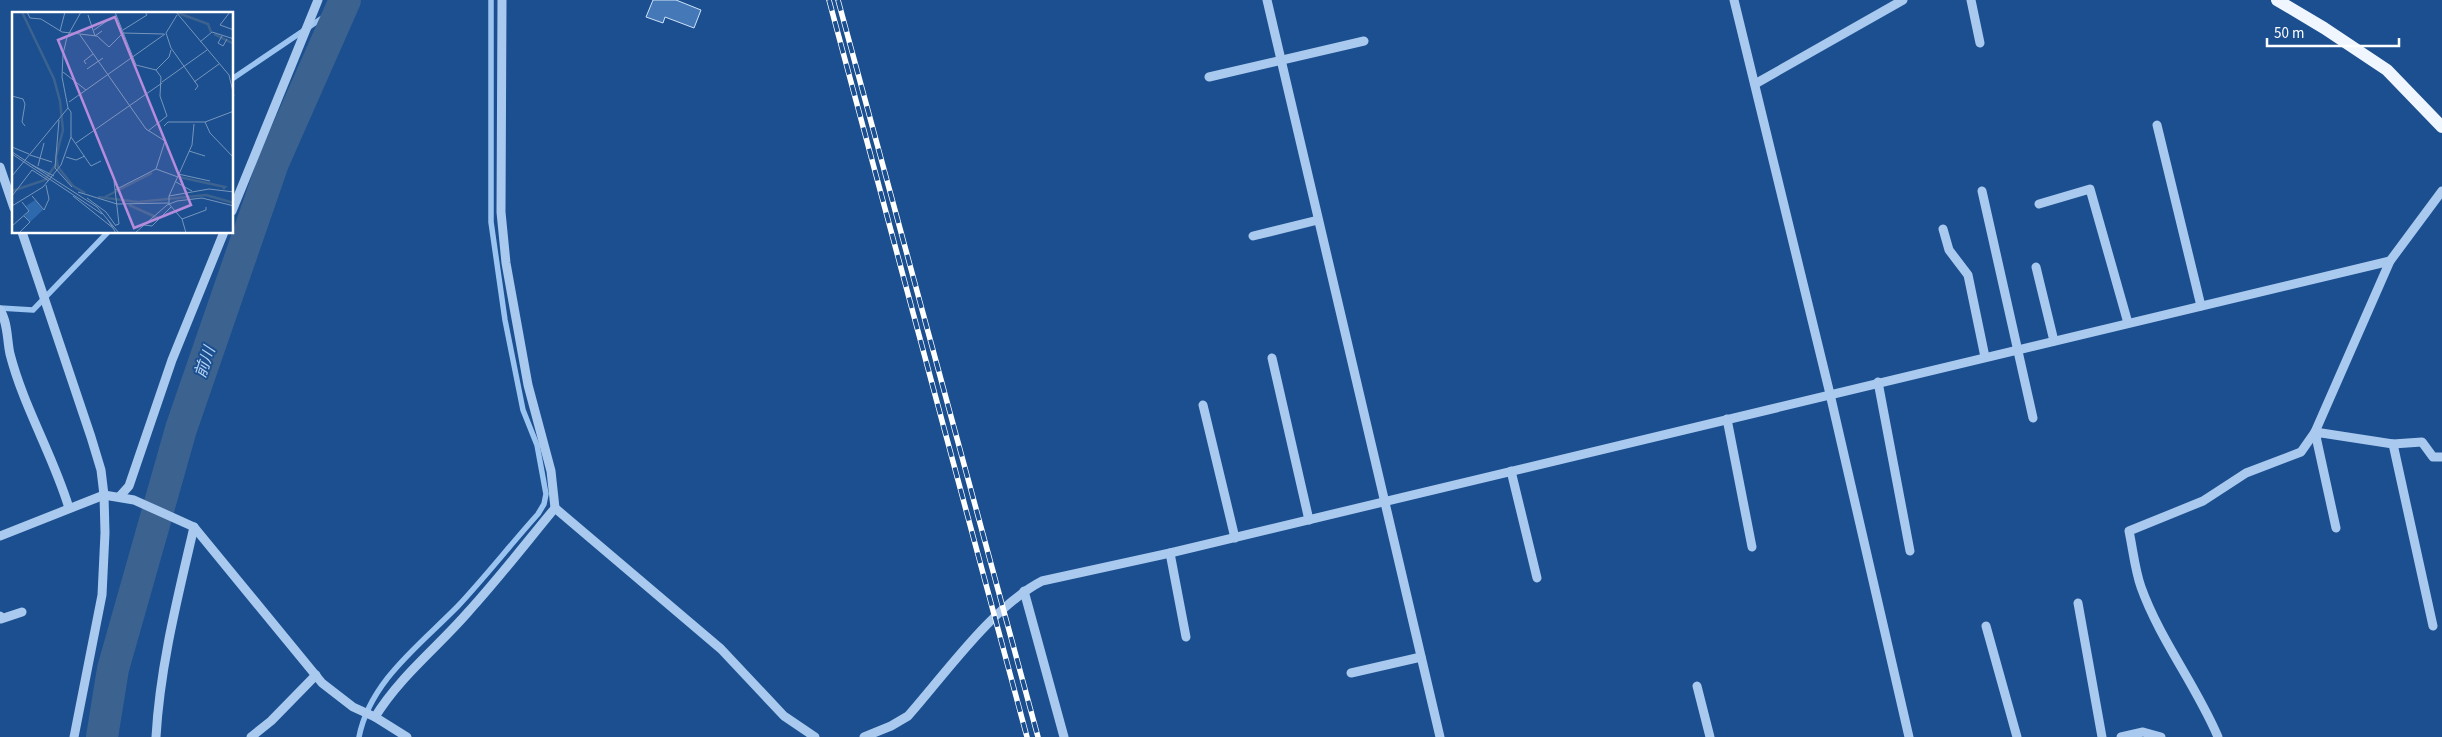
<svg xmlns="http://www.w3.org/2000/svg" width="2442" height="737" font-family="'Source Sans 3','Noto Sans JP',sans-serif">
  <style>
    .lines { fill: none; stroke-linecap: round; stroke-linejoin: round }
    .stream { stroke: #9cc4f0; stroke-width: 5.5 }
    .river { stroke: #3c6290; stroke-width: 32 }
    .building { fill: #4478b7; stroke: #cfe3fa }
    .minor { stroke: #a9c9ee; stroke-width: 9 }
    .major { stroke: #f0f6ff; stroke-width: 12 }
    .rail-casing { stroke: #fff; stroke-width: 5.5 }
    .rail { stroke: #1b4f8f; stroke-width: 4; stroke-dasharray: 11; stroke-linecap: butt }
    .labels { text-anchor: middle; stroke-width: 4; stroke-linejoin: round; paint-order: stroke }
    .water-label { font-size: 16px; font-style: italic; fill: #b5d3f5; stroke: #1b4f8f }
    .inset-river { fill: none; stroke: #3c6290; stroke-width: 2.5 }
    .inset-road { fill: none; stroke: #7695bc; stroke-width: 1 }
    .view { fill: #b68bdc; fill-opacity: 0.15; stroke: #b68bdc; stroke-width: 2.5 }
    .inset-edge { fill: none; stroke: #fff; stroke-width: 2.5 }
  </style>
  <rect width="100%" height="100%" fill="#1b4f8f"/>
  <g class="lines">
    <!-- stream -->
    <g class="stream">
      <path d="M232 79 343 4"/>
      <path d="M0 308 33 310 108 232"/>
      <path d="M359 737C370 681 420 645 458 606 486 576 511 544 538 514L544 504 546 494 537 445 523 410 505 320 491 222V0"/>
    </g>
    <!-- river -->
    <path class="river" d="M102 737 113 669 181 429 273 163 345 0"/>
  </g>
  <!-- building -->
  <path class="building" d="M653 0H676L701 10 694 28 665 17 663 23 646 17Z"/>
  <g class="lines">
    <!-- minor -->
    <g class="minor">
      <path d="M1267 0 1440 737"/>
      <path d="M1734 0 1830 394 1909 737"/>
      <path d="M1971 0 1980 43"/>
      <path d="M1209 77 1364 41"/>
      <path d="M1755 84 1903 0"/>
      <path d="M2157 125 2201 306"/>
      <path d="M0 167 14 208"/>
      <path d="M1982 191 2033 418"/>
      <path d="M2039 204 2090 189 2128 323"/>
      <path d="M232 211 318 0"/>
      <path d="M1943 229 1949 250 1968 275 1985 357"/>
      <path d="M22 232 91 437 101 470 104 495 105 533 102 595 74 737"/>
      <path d="M1253 236 1318 220"/>
      <path d="M2036 267 2054 341"/>
      <path d="M0 310C8 322 7 341 10 354 24 408 53 455 69 508"/>
      <path d="M1272 358 1309 520"/>
      <path d="M1878 382 1910 551"/>
      <path d="M1203 405 1235 538"/>
      <path d="M1727 419 1752 547"/>
      <path d="M2393 444 2433 626"/>
      <path d="M1511 471 1537 578"/>
      <path d="M120 496 129 486 172 360 224 232"/>
      <path d="M555 508 721 649 784 716 815 737"/>
      <path d="M2336 528 2315 432 2393 444 2422 442 2433 457H2442"/>
      <path d="M0 536 104 495 134 500 194 527 322 683 353 707 375 717 407 737"/>
      <path d="M1170 553 1186 637"/>
      <path d="M1024 591 1064 737"/>
      <path d="M2078 603 2102 737"/>
      <path d="M0 616 1 619 22 612"/>
      <path d="M1986 626 2017 737"/>
      <path d="M1351 673 1421 657"/>
      <path d="M1697 686 1710 737"/>
      <path d="M375 717C400 676 438 647 469 611 499 578 526 543 555 508L551 471 528 385 506 263 501 212 502 0"/>
      <path d="M156 737C160 666 178 596 194 527"/>
      <path d="M251 737 271 721 316 675"/>
      <path d="M864 737 891 726 908 716C946 673 992 607 1042 581L1170 553 2390 261"/>
      <path d="M2121 737 2143 732 2161 737"/>
      <path d="M2218 737C2196 685 2160 640 2141 587 2135 570 2133 550 2129 531L2203 501 2246 473 2301 452 2315 432 2390 261 2442 191"/>
    </g>
    <!-- major -->
    <path class="major" d="M2277 0 2324 28 2387 70 2442 127"/>
    <defs>
      <g id="rail">
        <path d="M829 0 1027 737"/>
        <path d="M838 0 1038 737"/>
      </g>
    </defs>
    <!-- rail casing -->
    <use href="#rail" class="rail-casing"/>
    <!-- rail -->
    <use href="#rail" class="rail"/>
  </g>
  <g class="labels">
    <!-- water labels -->
    <g class="water-label">
      <text transform="translate(204 362) rotate(-71)" y="6">前川</text>
    </g>
  </g>
  <!-- overview -->
  <g transform="translate(12 12)">
    <rect width="221" height="221" fill="#1b4f8f"/>
    <path d="M23 188 31 198 18 210 13 204 17 199 14 194Z" fill="#2e69ad"/>
    <path class="inset-river" d="M10 0 42 67 48 89 51 118 44 145 46 155 61 174 73 181M166 1 196 12 199 20M202 22 222 32M167 165 213 175 211 177M0 179 33 168 45 151M86 185 126 190 194 183 222 191M91 186 140 161M117 193 146 206"/>
    <path class="inset-road" d="M15 0 18 6 29 7 50 20 85 24 97 35 111 21M103 0 124 53 144 58 149 65 148 84 155 104 136 119M164 0 217 63 222 84M218 0 208 13 222 18M76 3 83 24 90 19M165 3 154 21 159 36 186 74 183 78M82 18 95 9M111 18 135 3 133 0M48 19 53 0M111 21 152 22M68 23 134 117 153 129 144 157 103 178M210 24 206 31 211 34 215 27M188 30 200 20 222 27M74 52 72 49 81 42M75 57 91 46M144 58 157 45 159 38M51 60 74 78M150 70 195 38M182 70 207 52M0 84 11 87 13 92 10 110 13 114M57 90 153 22M47 108 43 156 60 175M193 110 198 121 222 146M152 114 156 110H193L222 99M59 125 79 154 89 149M64 131 150 71M0 135 17 142M177 139 193 144M0 140 85 195 107 221M0 142 90 202M18 143 40 150M54 145 64 148 73 144M20 153 42 164M26 154 32 131M144 157 166 165M166 162 198 169M0 164 56 96 50 65 51 42 55 25 69 0M102 169 107 212 104 213M164 170 180 179M66 180 105 192 157 191M0 184 20 158 37 169M20 184 32 198 37 187 34 173M61 184 101 216M157 184 197 177 222 180M75 186 94 200 104 214M0 194 31 175 49 153 59 125V100L56 96M170 207 194 198V195M96 208 104 221M132 213 140 214 159 195M0 214 17 199 10 190M7 221 18 210 12 204M123 221 155 193 165 189 190 186 222 194M174 221 170 207 157 192V184L180 133 182 112"/>
    <path class="view" d="M103 5 179 193 122 216 46 28Z"/>
    <rect width="221" height="221" class="inset-edge"/>
  </g>
  <!-- scale -->
  <path d="M2267 38v8h132v-8" fill="none" stroke="#ffffff" stroke-width="2.5"/>
  <text x="2274" y="38" font-size="15" fill="#ffffff" stroke="#1b4f8f" stroke-width="4" paint-order="stroke">50 m</text>
</svg>
